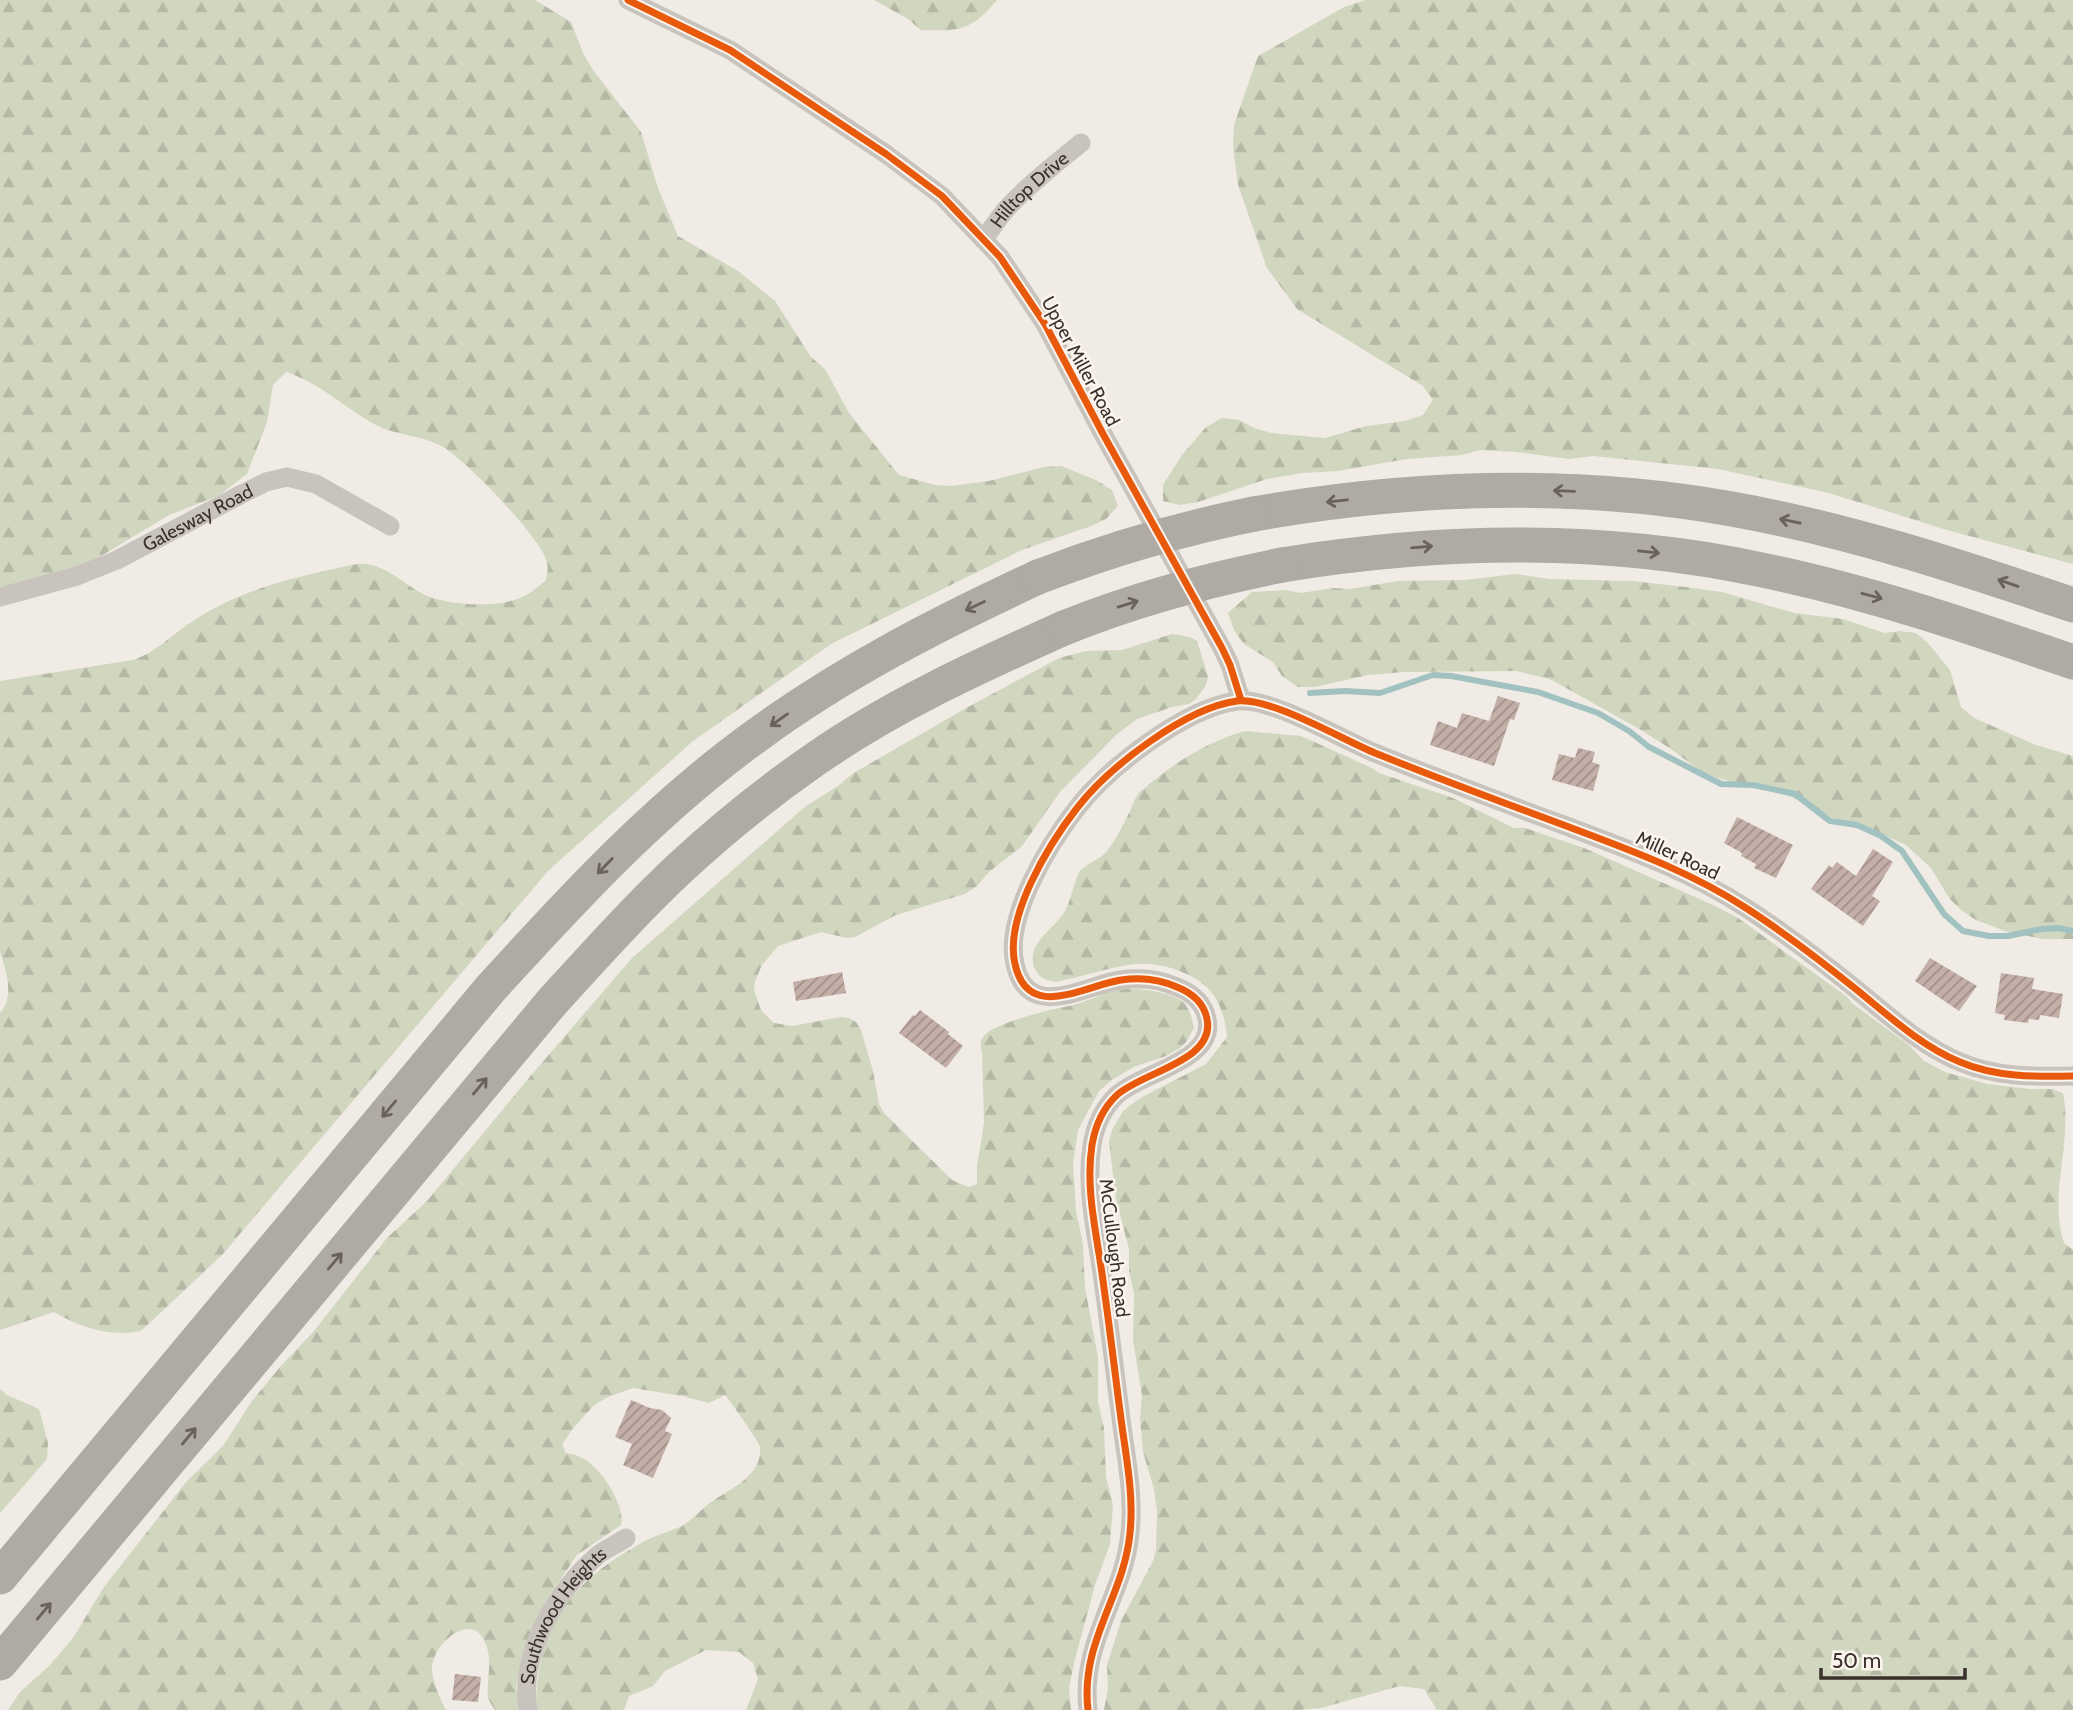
<svg xmlns="http://www.w3.org/2000/svg" width="2073" height="1710" font-family="Cabin,sans-serif">
  <style>
    .forest { fill: url(#forest-firs) }
    .lines { fill: none; stroke-linecap: round; stroke-linejoin: round }
    .stream { stroke: #a1c2c1; stroke-width: 6 }
    .building { fill: url(#building-hatch) }
    .street { stroke: #c9c3be; stroke-width: 19 }
    .highway { stroke: #afaaa4; stroke-width: 35 }
    .highway-bridge { stroke: #afaaa4; stroke-width: 35 }
    .cycleway-casing { stroke: #fbf5ee; stroke-width: 11 }
    .cycleway { stroke: #e8590c; stroke-width: 7 }
    .oneway { stroke: #69615b }
    .labels { text-anchor: middle; stroke-width: 5; stroke-linejoin: round; paint-order: stroke }
    .street-label { font-size: 19px; fill: #3b302b; stroke: #fbf5ee }
  </style>
  <defs>
    <pattern id="forest-firs" width="22" height="20" patternUnits="userSpaceOnUse" patternTransform="scale(1.75)"><rect width="22" height="20" fill="#d1d6bf"/><path d="M5 1l3.5 6h-7zM16 11l3.5 6h-7z" fill="#b4b8a4"/></pattern>
    <pattern id="building-hatch" width="6" height="6" patternUnits="userSpaceOnUse" patternTransform="scale(1.75)"><rect width="6" height="6" fill="#c3afa7"/><path d="M-1 1l2-2M0 6l6-6M5 7l2-2" fill="none" stroke="#a08f88"/></pattern>
  </defs>
  <rect width="100%" height="100%" fill="#f0ebe5"/>
  <!-- forest -->
  <g class="forest">
    <path d="M0 0H535L571 22 583 53 593 70 641 132 658 188 678 236 738 271 775 301 811 357 825 369 849 413 899 475 935 485 951 486 989 481 1044 467 1061 466 1096 480 1112 490 1118 506 1106 519 1091 526 1022 550 831 644 693 741 548 871 222 1255 141 1331C110 1337 81 1328 54 1312L0 1330V1013C15 997 6 971 0 952V681L133 660C158 651 169 637 190 623 232 594 285 579 334 569 344 567 356 563 365 564 387 566 403 583 421 593 444 606 496 608 520 598 530 594 538 587 546 580 547 573 549 566 546 559 536 533 469 464 445 448 424 435 395 436 374 424 344 407 318 382 286 372L273 385 267 422 247 474 218 496 169 515 96 559 70 570 19 584 0 587Z"/>
    <path d="M874 0H997C970 32 959 31 921 30L908 19Z"/>
    <path d="M1365 0H2073V564L1947 530 1829 493 1718 469 1593 456 1569 459 1516 452 1480 450 1462 455 1407 459 1338 471 1303 473 1267 479 1198 502 1180 505 1163 501V485L1182 455 1206 427 1222 418 1239 420 1254 428 1271 433 1325 438 1366 426 1405 421 1423 415 1433 400 1423 386 1297 309 1267 268 1238 185 1233 146 1234 125 1258 56 1344 7Z"/>
    <path d="M1515 574 1549 579 1633 581 1685 587 1722 592 1794 613 1843 619 1884 633 1900 631 1916 633 1928 643 1950 670 1961 707 1974 718 2036 745 2073 756V939H2043L2008 932 1976 920 1961 910 1949 898 1931 868 1906 845 1889 837 1830 817 1817 808 1785 794 1717 778 1699 770 1671 749 1641 730 1550 679 1516 671 1405 672 1368 675 1315 687H1298L1282 676 1273 662 1244 644 1234 630 1228 613 1252 592 1285 590 1301 593 1333 588 1350 589 1398 581 1465 580Z"/>
    <path d="M1172 634 1190 637 1197 641 1208 676 1206 685 1196 699 1189 704 1172 707 1137 719 1116 735 1060 792 1022 846 989 872 977 886 965 894 896 915 855 937 847 938 821 932 778 946 762 965 755 981 754 990 761 1010 774 1023 792 1026 841 1017 849 1018 856 1022 861 1030 873 1071 879 1104 884 1113 952 1180 968 1187 977 1184V1167L984 1123 982 1052C981 1047 979 1042 983 1037 993 1023 1052 1009 1069 1006 1088 1002 1107 990 1126 989 1140 988 1174 993 1184 1003 1190 1009 1192 1019 1194 1028L1186 1042 1180 1048 1166 1056 1134 1067 1112 1080 1099 1091 1078 1130 1073 1164 1076 1211 1083 1244 1085 1288 1098 1357V1402L1104 1428 1106 1477 1113 1505 1110 1544 1095 1585 1074 1663 1069 1688 1071 1710H746L758 1679 753 1663 739 1652 706 1650 665 1671 653 1686 629 1696 624 1710H536C537 1661 545 1624 580 1588 598 1568 622 1554 645 1541 656 1535 668 1532 680 1527 690 1522 697 1514 705 1507 724 1490 763 1479 760 1447 759 1442 729 1399 725 1395L709 1403 682 1396 633 1388 608 1397 594 1405 571 1431 562 1445 566 1453C571 1454 577 1455 582 1458 600 1466 626 1506 621 1525L577 1555 545 1602 536 1630 523 1652 516 1687 521 1710H495L488 1699C486 1679 494 1659 484 1640 470 1612 433 1644 432 1668 432 1681 440 1699 446 1710H8L20 1692 49 1666 73 1638 104 1587 187 1481 223 1446 252 1401 280 1367 314 1331 387 1238 427 1201 528 1079 632 958 806 806 838 786 852 774 968 707 1059 658 1086 651 1122 650Z"/>
    <path d="M1245 731 1301 736 1372 768 1379 773 1453 798 1514 828H1525L1584 848 1711 904 1738 918 1846 996 1853 1004 1909 1045 1924 1061 1945 1072 1987 1084 2030 1089H2052L2063 1093C2073 1143 2048 1193 2064 1243L2073 1250V1710H1437L1424 1689 1400 1686 1321 1708 1297 1710H1104L1108 1688 1107 1665 1121 1621 1153 1561 1156 1550 1157 1511 1154 1489 1143 1452 1140 1418 1142 1395 1133 1340 1134 1293 1129 1271V1249L1116 1199 1109 1141 1112 1130 1123 1111 1140 1098 1206 1064 1227 1037C1223 1000 1210 981 1174 969 1163 965 1149 963 1136 964 1112 966 1082 977 1056 982 1046 980 1039 978 1035 969 1024 944 1055 929 1065 911 1071 901 1075 878 1080 871 1087 863 1099 860 1106 852 1115 842 1122 827 1128 815 1133 807 1133 799 1140 792 1171 765 1205 742 1245 731Z"/>
    <path d="M0 1389 7 1395 39 1409 48 1443 47 1459 0 1513Z"/>
  </g>
  <g class="lines">
    <!-- stream -->
    <path class="stream" d="M1310 693 1345 691 1380 693 1433 675 1451 676 1538 692 1598 713 1629 731 1649 747 1721 784 1753 785 1795 794 1830 821 1857 825 1881 836 1902 851 1944 914 1963 931 1989 936H2008L2042 929 2059 928 2073 931"/>
  </g>
  <!-- building -->
  <g class="building">
    <path d="M1498 696 1520 703 1514 720 1510 719 1494 766 1430 745 1438 721 1457 728 1462 713 1489 721Z"/>
    <path d="M1578 748 1595 752 1592 762 1600 765 1593 791 1552 780 1559 754 1575 758Z"/>
    <path d="M1737 817 1793 845 1776 878 1754 868 1756 864 1741 856 1742 853 1724 843Z"/>
    <path d="M1873 849 1893 862 1872 896 1880 901 1863 926 1811 889 1829 865 1832 868 1837 862 1856 876Z"/>
    <path d="M1930 958 1977 986 1959 1011 1915 981Z"/>
    <path d="M842 972 846 993 796 1001 793 982Z"/>
    <path d="M2001 973 2034 978 2032 989 2063 994 2059 1018 2040 1015 2039 1020 2029 1019 2028 1023 2004 1020 2005 1015 1995 1013Z"/>
    <path d="M920 1010 949 1032 948 1034 963 1046 946 1068 899 1033 913 1015 915 1016Z"/>
    <path d="M631 1400 650 1408 662 1410 671 1418 665 1431 672 1434 653 1478 623 1465 632 1444 615 1437Z"/>
    <path d="M455 1674 481 1677 478 1702 452 1700Z"/>
  </g>
  <g class="lines">
    <!-- street -->
    <g class="street">
      <path d="M628 0 730 50 886 154 942 196 1000 257 1045 324 1103 434 1222 648 1230 665 1241 700"/>
      <path id="s1" d="M983 239C993 228 1000 215 1010 205 1032 182 1056 163 1081 143"/>
      <path id="s2" d="M0 597 77 576 117 560 240 495 266 482 287 477 316 484 390 526"/>
      <path id="s3" d="M528 1710C519 1653 556 1591 598 1555 606 1549 617 1544 626 1538"/>
      <path d="M1088 1710C1080 1641 1124 1597 1130 1533 1134 1495 1126 1457 1121 1419 1114 1366 1108 1313 1100 1260 1094 1222 1086 1183 1092 1145 1095 1127 1103 1108 1117 1095 1142 1072 1216 1061 1207 1019 1204 1003 1192 993 1177 987 1159 979 1141 977 1121 980 1085 985 1028 1023 1015 964 1004 917 1049 844 1077 808 1109 767 1185 708 1237 701 1271 697 1341 739 1375 753 1439 779 1504 803 1569 827 1630 850 1691 872 1746 908 1785 933 1821 961 1857 990 1889 1016 1921 1046 1960 1062 1995 1077 2035 1077 2073 1076"/>
    </g>
    <!-- highway -->
    <g class="highway">
      <path d="M1254 514C1412 486 1574 481 1732 509 1849 530 1961 567 2073 605"/>
      <path d="M1282 565C1441 539 1603 536 1762 570 1869 592 1971 627 2073 662"/>
      <path d="M0 1577 491 988C573 898 656 808 756 736 843 672 939 623 1038 577"/>
      <path d="M0 1663 552 1002C594 956 636 909 681 867 723 828 768 792 814 760 891 706 979 666 1064 628"/>
    </g>
    <!-- highway-bridge -->
    <g class="highway-bridge">
      <path d="M1038 577C1108 550 1179 529 1254 514"/>
      <path d="M1064 628C1135 599 1207 580 1282 565"/>
    </g>
    <defs>
      <g id="cycleway">
        <path d="M628 0 730 50 886 154 942 196 1000 257 1045 324 1103 434 1222 648 1230 665 1241 700"/>
        <path d="M1088 1710C1080 1641 1124 1597 1130 1533 1134 1495 1126 1457 1121 1419 1114 1366 1108 1313 1100 1260 1094 1222 1086 1183 1092 1145 1095 1127 1103 1108 1117 1095 1142 1072 1216 1061 1207 1019 1204 1003 1192 993 1177 987 1159 979 1141 977 1121 980 1085 985 1028 1023 1015 964 1004 917 1049 844 1077 808 1109 767 1185 708 1237 701 1271 697 1341 739 1375 753 1439 779 1504 803 1569 827 1630 850 1691 872 1746 908 1785 933 1821 961 1857 990 1889 1016 1921 1046 1960 1062 1995 1077 2035 1077 2073 1076"/>
      </g>
    </defs>
    <!-- cycleway casing -->
    <use href="#cycleway" class="cycleway-casing"/>
    <!-- cycleway -->
    <use href="#cycleway" class="cycleway"/>
  </g>
  <!-- one-way arrows -->
  <defs><path id="oneway-shaft" d="M-6 0H5M1.5-3L5.5 0L1.5 3" fill="none" stroke-width="1.6" stroke-linecap="round" stroke-linejoin="round" transform="scale(1.75)"/></defs>
  <g class="oneway">
    <use href="#oneway-shaft" transform="translate(1564 491) rotate(-178)"/>
    <use href="#oneway-shaft" transform="translate(1337 501) rotate(174)"/>
    <use href="#oneway-shaft" transform="translate(1790 521) rotate(-168)"/>
    <use href="#oneway-shaft" transform="translate(1422 547) rotate(-5)"/>
    <use href="#oneway-shaft" transform="translate(1649 552) rotate(6)"/>
    <use href="#oneway-shaft" transform="translate(2008 583) rotate(-161)"/>
    <use href="#oneway-shaft" transform="translate(1872 596) rotate(15)"/>
    <use href="#oneway-shaft" transform="translate(1128 604) rotate(-17)"/>
    <use href="#oneway-shaft" transform="translate(975 606) rotate(155)"/>
    <use href="#oneway-shaft" transform="translate(779 720) rotate(145)"/>
    <use href="#oneway-shaft" transform="translate(605 866) rotate(134)"/>
    <use href="#oneway-shaft" transform="translate(480 1086) rotate(-50)"/>
    <use href="#oneway-shaft" transform="translate(389 1109) rotate(130)"/>
    <use href="#oneway-shaft" transform="translate(335 1261) rotate(-50)"/>
    <use href="#oneway-shaft" transform="translate(189 1436) rotate(-50)"/>
    <use href="#oneway-shaft" transform="translate(44 1611) rotate(-50)"/>
  </g>
  <g class="labels">
    <!-- street labels -->
    <g class="street-label">
      <text dy="7" stroke="none"><textPath href="#s1" startOffset="68">Hilltop Drive</textPath></text>
      <text transform="translate(1081 361) rotate(62)" y="7">Upper Miller Road</text>
      <text dy="7" stroke="none"><textPath href="#s2" startOffset="214">Galesway Road</textPath></text>
      <text transform="translate(1678 855) rotate(25)" y="7">Miller Road</text>
      <text transform="translate(1115 1248) rotate(83)" y="7">McCullough Road</text>
      <text dy="7" stroke="none"><textPath href="#s3" startOffset="105">Southwood Heights</textPath></text>
    </g>
  </g>
  <!-- scale -->
  <path d="M1821 1668v10h144v-10" fill="none" stroke="#3b302b" stroke-width="3.5"/>
  <text x="1832" y="1668" font-size="21" fill="#3b302b" stroke="#fbf5ee" stroke-width="5" paint-order="stroke">50 m</text>
</svg>
